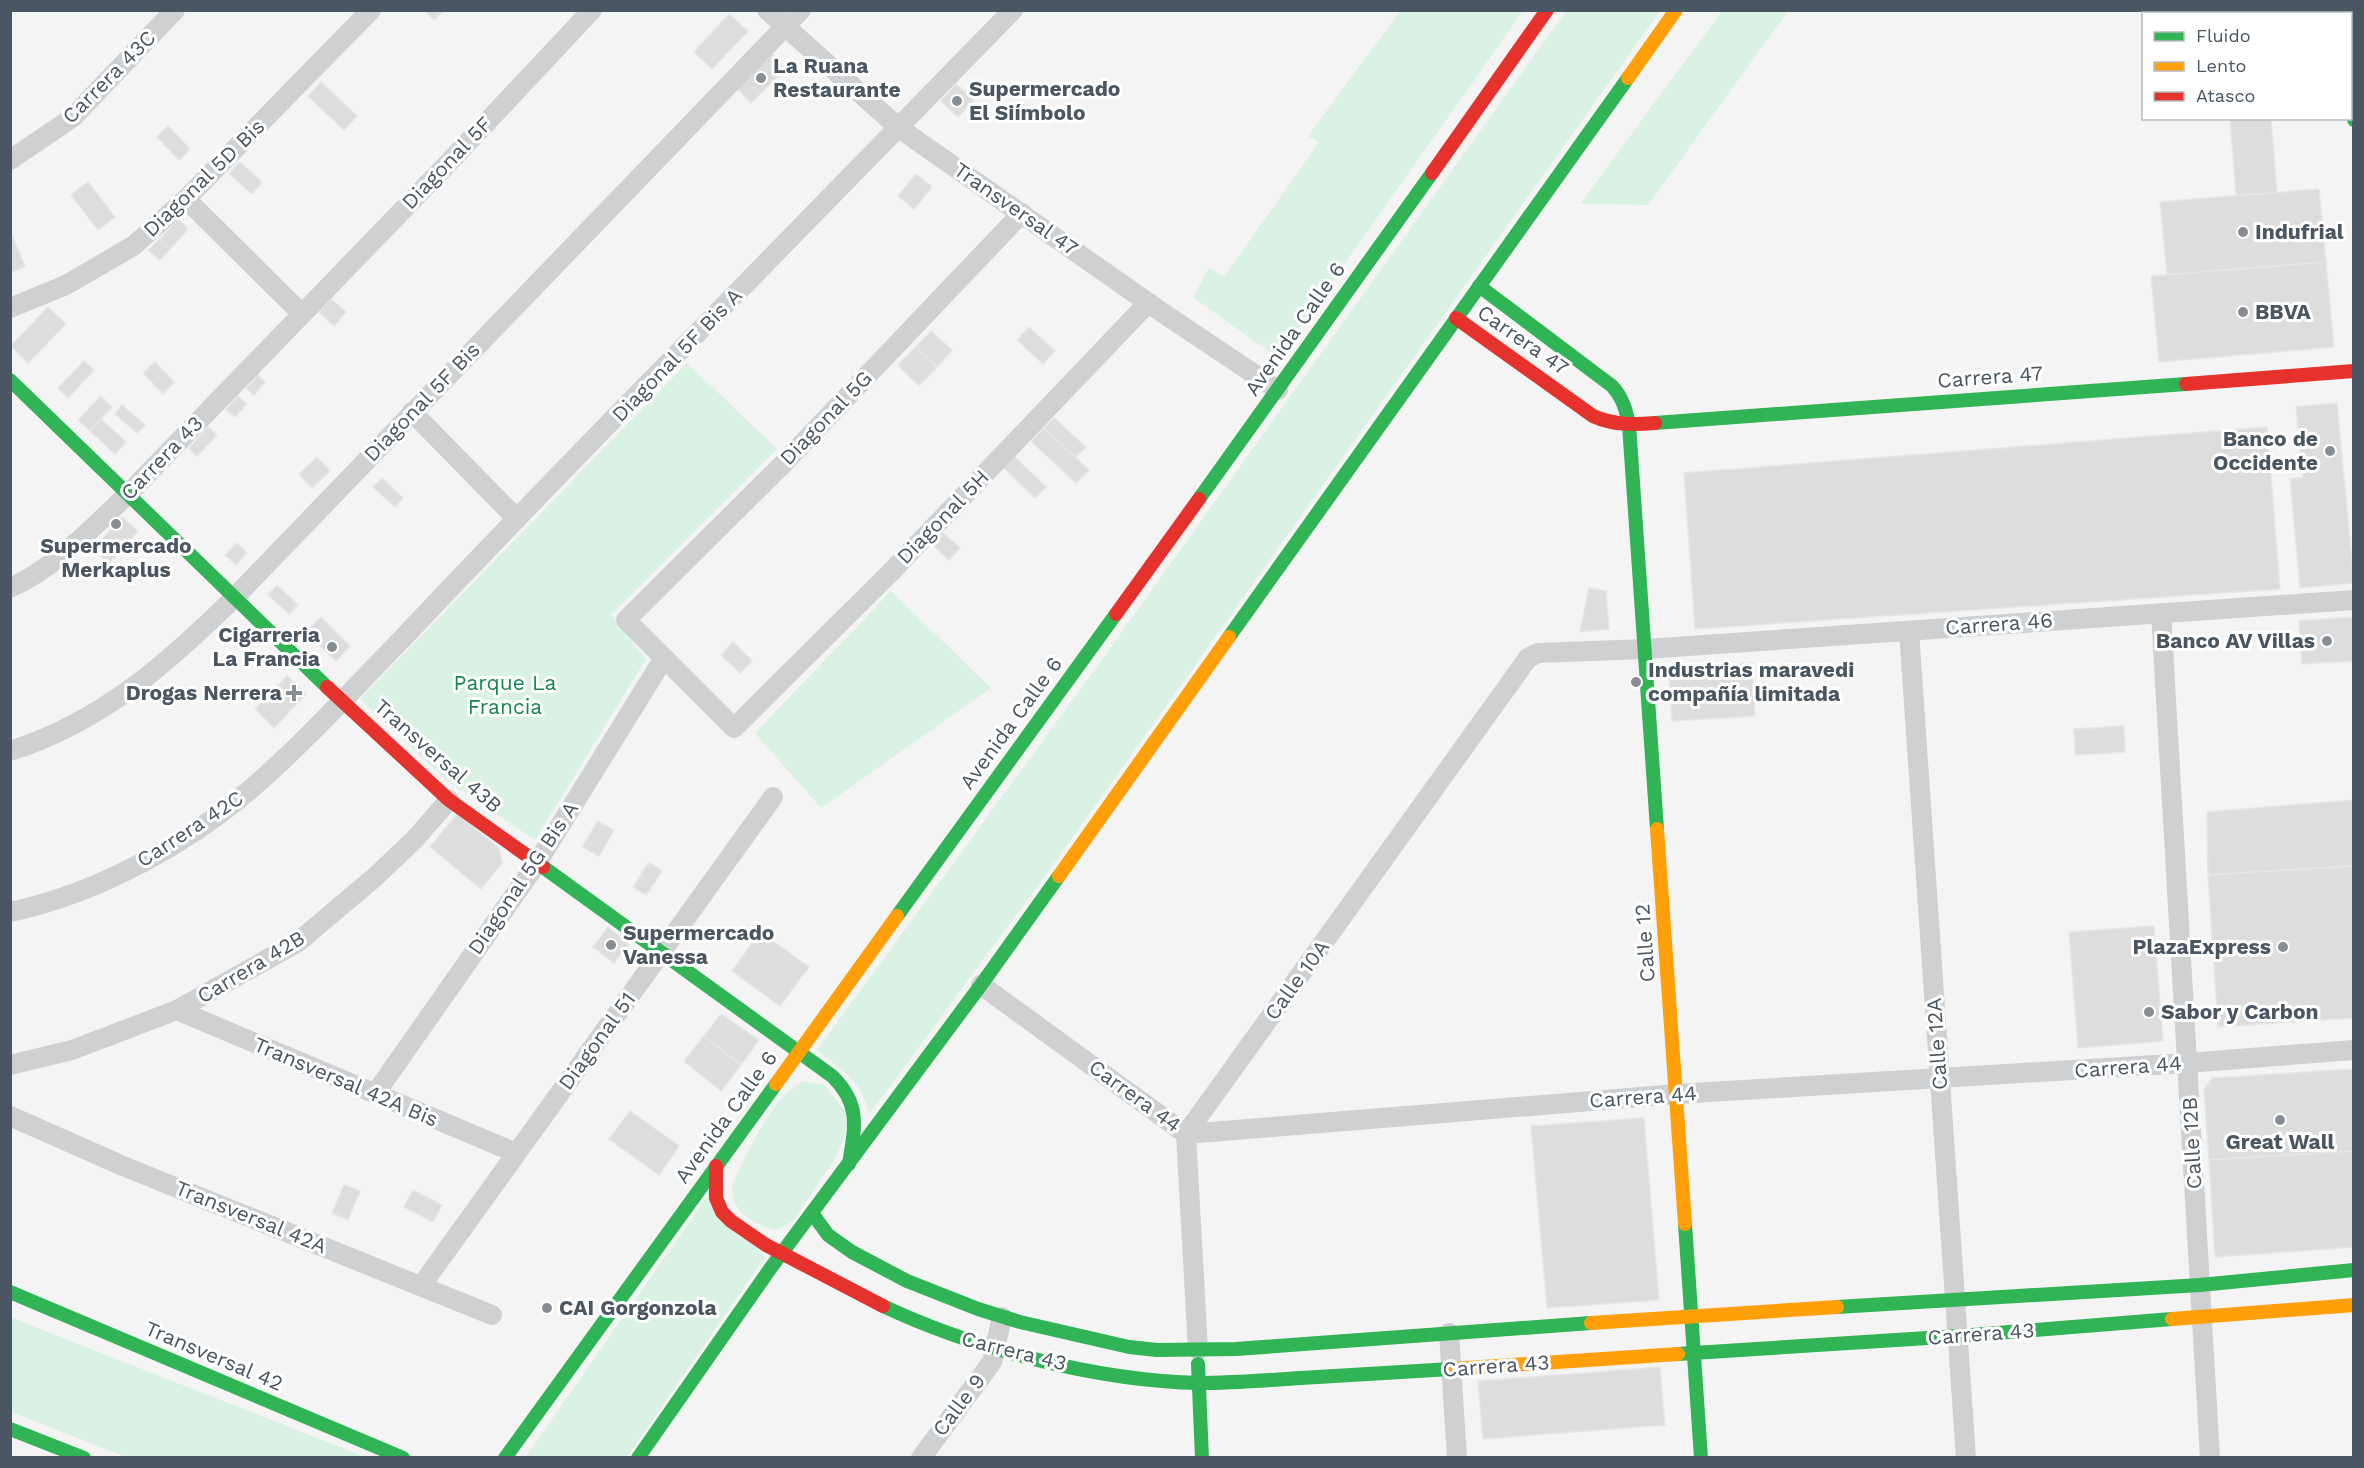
<svg xmlns="http://www.w3.org/2000/svg" width="2364" height="1468" font-family="'Work Sans',sans-serif">
  <style>
    .green { fill: #d9f2e3 }
    .building { fill: #ddddde; stroke: #e5e6e7; stroke-width: 1.5 }
    .lines { fill: none; stroke-linecap: round; stroke-linejoin: round }
    .street { stroke: #ced0d2; stroke-width: 20 }
    .fast { stroke: #30b455; stroke-width: 14 }
    .slow { stroke: #ff9f0a; stroke-width: 14 }
    .jam { stroke: #e5322d; stroke-width: 14 }
    .poi-dot { fill: #868d94; stroke: #fff; stroke-width: 2 }
    .labels { text-anchor: middle; stroke-width: 6; stroke-linejoin: round; paint-order: stroke }
    .poi-label { font-size: 21px; font-weight: bold; fill: #4a5661; stroke: #fff; text-anchor: start }
    .street-label { font-size: 21px; fill: #4a5661; stroke: #fff }
    .park-label { font-size: 21px; fill: #17864f; stroke: #fff }
  </style>
  <rect width="100%" height="100%" fill="#f4f4f4"/>
  <!-- green -->
  <g class="green">
    <path d="M1400 11H1523L1278 358 1193 297 1209 268 1224 277 1319 142 1308 136Z"/>
    <path d="M1566 11H1660L1053 865 869 1115C864 1082 841 1070 817 1050L1096 668Z"/>
    <path d="M1722 11H1788L1648 205 1580 204Z"/>
    <path d="M687 363 777 449 611 615 646 659 535 840 446 780 360 699Z"/>
    <path d="M891 591 991 688 821 808 755 733Z"/>
    <path d="M802 1081 825 1085 849 1117 843 1141 835 1159 792 1222 774 1230C756 1223 735 1216 732 1192 731 1178 765 1119 775 1106 781 1096 794 1089 802 1081Z"/>
    <path d="M708 1195 765 1257 627 1457 525 1458Z"/>
    <path d="M10 1316 20 1321 365 1457H126L11 1412Z"/>
  </g>
  <!-- building -->
  <g class="building">
    <path d="M424 10H444L434 20Z"/>
    <path d="M729 14 748 31 712 69 694 52Z"/>
    <path d="M771 53 786 69 751 103 736 87Z"/>
    <path d="M321 82 357 116 344 130 308 96Z"/>
    <path d="M956 84 974 100 958 117 941 101Z"/>
    <path d="M2230 118H2271L2277 193 2236 196Z"/>
    <path d="M168 126 190 149 179 160 157 137Z"/>
    <path d="M240 162 262 182 252 194 229 174Z"/>
    <path d="M916 174 932 187 914 209 898 196Z"/>
    <path d="M88 182 115 217 98 230 71 195Z"/>
    <path d="M2319 189 2326 262 2167 275 2160 202Z"/>
    <path d="M178 219 188 229 170 249 160 239Z"/>
    <path d="M13 237 25 267 10 272V238Z"/>
    <path d="M160 239 170 249 160 260 148 250Z"/>
    <path d="M2326 262 2334 347 2159 362 2151 276Z"/>
    <path d="M331 299 346 312 334 326 319 312Z"/>
    <path d="M48 307 66 324 28 363 11 346Z"/>
    <path d="M1029 327 1055 351 1043 364 1017 340Z"/>
    <path d="M931 331 952 350 937 367 916 347Z"/>
    <path d="M916 347 937 367 919 386 898 365Z"/>
    <path d="M84 361 94 370 68 398 58 388Z"/>
    <path d="M155 362 174 382 163 394 143 373Z"/>
    <path d="M258 375 265 382 254 395 246 388Z"/>
    <path d="M101 396 112 407 90 431 78 420Z"/>
    <path d="M238 396 247 404 235 417 226 409Z"/>
    <path d="M2337 403 2354 583 2300 588 2290 479 2303 477 2296 407Z"/>
    <path d="M122 405 145 425 137 433 115 414Z"/>
    <path d="M1054 418 1086 447 1075 458 1044 428Z"/>
    <path d="M101 419 126 442 115 454 90 431Z"/>
    <path d="M208 427 217 435 197 456 189 448Z"/>
    <path d="M2267 427 2280 589 1695 629 1684 473Z"/>
    <path d="M1044 428 1089 470 1076 483 1031 441Z"/>
    <path d="M1014 456 1046 487 1035 498 1003 467Z"/>
    <path d="M317 457 330 471 312 488 299 474Z"/>
    <path d="M382 478 403 498 395 507 373 487Z"/>
    <path d="M122 517 138 531 109 564 93 549Z"/>
    <path d="M943 533 960 548 949 560 932 545Z"/>
    <path d="M237 543 247 553 236 565 225 555Z"/>
    <path d="M277 585 298 605 289 614 268 595Z"/>
    <path d="M1589 588 1606 591 1609 629 1580 632Z"/>
    <path d="M321 617 350 646 336 661 306 632Z"/>
    <path d="M2353 617 2354 661 2302 664 2299 621Z"/>
    <path d="M733 642 752 661 740 673 721 655Z"/>
    <path d="M1752 663 1755 716 1672 721 1669 668Z"/>
    <path d="M287 676 306 694 274 728 255 709Z"/>
    <path d="M2124 726 2125 752 2075 755 2074 729Z"/>
    <path d="M2354 800V866L2208 875 2207 812Z"/>
    <path d="M457 814 499 848 502 863 481 889 430 847Z"/>
    <path d="M598 821 614 830 599 856 582 847Z"/>
    <path d="M649 862 662 871 646 895 633 887Z"/>
    <path d="M2354 866V1018L2218 1027 2208 875Z"/>
    <path d="M2154 926 2163 1041 2078 1048 2069 932Z"/>
    <path d="M608 927 629 944 614 963 593 947Z"/>
    <path d="M760 932 809 967 780 1006 732 971Z"/>
    <path d="M721 1014 759 1040 741 1065 704 1036Z"/>
    <path d="M704 1036 741 1065 721 1091 684 1061Z"/>
    <path d="M2354 1069V1151L2209 1160 2204 1090 2212 1078Z"/>
    <path d="M630 1111 679 1146 659 1175 609 1139Z"/>
    <path d="M1644 1118 1659 1300 1547 1308 1531 1126Z"/>
    <path d="M2354 1151V1247L2215 1257 2209 1160Z"/>
    <path d="M344 1185 360 1191 348 1220 332 1213Z"/>
    <path d="M413 1190 442 1205 433 1222 404 1207Z"/>
    <path d="M1660 1367 1665 1425 1483 1439 1478 1381Z"/>
  </g>
  <g class="lines">
    <!-- street -->
    <g class="street">
      <path d="M767 10 899 128 1160 311 1278 390"/>
      <path d="M10 160 72 118 175 10"/>
      <path d="M186 199 301 313"/>
      <path d="M1022 213 781 466 626 620 734 728 890 573 1148 303"/>
      <path d="M10 308 66 285 133 246 186 199 371 10"/>
      <path d="M412 412 517 519"/>
      <path d="M10 588C56 567 92 528 128 494L455 156 592 10"/>
      <path d="M2161 613 2210 1458"/>
      <path d="M1909 631 1966 1458"/>
      <path d="M10 751C102 722 168 663 235 597L801 10"/>
      <path d="M10 912C96 894 186 845 252 788 305 742 353 689 402 639 463 574 525 510 587 446 729 301 871 156 1013 10"/>
      <path d="M981 985 1186 1134 1677 1094 2187 1063 2354 1050"/>
      <path d="M177 1010 516 1153"/>
      <path d="M10 1065 72 1050 177 1010 298 942 375 877 415 839 449 800"/>
      <path d="M375 1094 537 863 664 658"/>
      <path d="M10 1116 123 1166 492 1315"/>
      <path d="M421 1286 773 797"/>
      <path d="M1449 1333 1457 1458"/>
      <path d="M1198 1350 1186 1134 1528 658 1538 653 1645 649 2354 600"/>
      <path d="M921 1458 992 1362 1002 1317"/>
    </g>
    <!-- fast -->
    <g class="fast">
      <path d="M2350 83 2354 120"/>
      <path d="M1479 286 1612 386C1623 398 1626 410 1629 425L1657 829"/>
      <path d="M10 380 327 687"/>
      <path d="M1655 423 2186 384"/>
      <path d="M1199 499 1432 173"/>
      <path d="M1229 637 1628 78"/>
      <path d="M543 867 832 1076C861 1104 855 1127 849 1164"/>
      <path d="M897 916 1116 614"/>
      <path d="M812 1213 828 1235 852 1252 907 1281 978 1309 1020 1322 1129 1347 1157 1350 1236 1349 1591 1323"/>
      <path d="M1685 1224 1701 1458"/>
      <path d="M10 1292 403 1458"/>
      <path d="M883 1306C974 1349 1098 1381 1200 1383 1234 1383 1267 1380 1301 1378 1351 1375 1401 1372 1451 1369"/>
      <path d="M1837 1307 2200 1285 2354 1270"/>
      <path d="M1678 1354 1959 1336 2172 1319"/>
      <path d="M1198 1364 1202 1458"/>
      <path d="M10 1429 84 1458"/>
      <path d="M505 1458 776 1084"/>
      <path d="M638 1458 770 1269 981 985 1059 876"/>
    </g>
    <!-- slow -->
    <g class="slow">
      <path d="M2345 10V14"/>
      <path d="M1628 78 1676 10"/>
      <path d="M1657 829 1685 1224"/>
      <path d="M1059 876 1229 637"/>
      <path d="M776 1084 897 916"/>
      <path d="M2172 1319 2354 1305"/>
      <path d="M1591 1323 1837 1307"/>
      <path d="M1451 1369 1678 1354"/>
    </g>
    <!-- jam -->
    <g class="jam">
      <path d="M1432 173 1547 10"/>
      <path d="M1456 318 1593 416C1613 425 1633 425 1655 423"/>
      <path d="M2186 384 2354 371"/>
      <path d="M1116 614 1199 499"/>
      <path d="M327 687 449 800 543 867"/>
      <path d="M716 1166V1198L722 1212 731 1221 766 1245 883 1306"/>
    </g>
  </g>
  <!-- markers -->
  <g class="poi-dot">
    <circle cx="761" cy="78" r="6"/>
    <circle cx="957" cy="101" r="6"/>
    <circle cx="2243" cy="232" r="6"/>
    <circle cx="2243" cy="312" r="6"/>
    <circle cx="2330" cy="451" r="6"/>
    <circle cx="116" cy="524" r="6"/>
    <circle cx="2327" cy="641" r="6"/>
    <circle cx="332" cy="647" r="6"/>
    <circle cx="1636" cy="682" r="6"/>
    <path d="M291 684h6v6h6v6h-6v6h-6v-6h-6v-6h6z"/>
    <circle cx="611" cy="945" r="6"/>
    <circle cx="2283" cy="947" r="6"/>
    <circle cx="2149" cy="1012" r="6"/>
    <circle cx="2280" cy="1120" r="6"/>
    <circle cx="547" cy="1308" r="6"/>
  </g>
  <g class="labels">
    <!-- poi labels -->
    <g class="poi-label">
      <text x="773" y="73">La Ruana<tspan x="773" dy="24">Restaurante</tspan></text>
      <text x="969" y="96">Supermercado<tspan x="969" dy="24">El Siímbolo</tspan></text>
      <text x="2255" y="239">Indufrial</text>
      <text x="2255" y="319">BBVA</text>
      <text x="2318" y="446" text-anchor="end">Banco de<tspan x="2318" dy="24">Occidente</tspan></text>
      <text x="116" y="553" text-anchor="middle">Supermercado<tspan x="116" dy="24">Merkaplus</tspan></text>
      <text x="320" y="642" text-anchor="end">Cigarreria<tspan x="320" dy="24">La Francia</tspan></text>
      <text x="2315" y="648" text-anchor="end">Banco AV Villas</text>
      <text x="1648" y="677">Industrias maravedi<tspan x="1648" dy="24">compañía limitada</tspan></text>
      <text x="282" y="700" text-anchor="end">Drogas Nerrera</text>
      <text x="623" y="940">Supermercado<tspan x="623" dy="24">Vanessa</tspan></text>
      <text x="2271" y="954" text-anchor="end">PlazaExpress</text>
      <text x="2161" y="1019">Sabor y Carbon</text>
      <text x="2280" y="1149" text-anchor="middle">Great Wall</text>
      <text x="559" y="1315">CAI Gorgonzola</text>
    </g>
    <!-- street labels -->
    <g class="street-label">
      <text transform="translate(109 77) rotate(-45)" y="7">Carrera 43C</text>
      <text transform="translate(447 163) rotate(-46)" y="7">Diagonal 5F</text>
      <text transform="translate(204 178) rotate(-44)" y="7">Diagonal 5D Bis</text>
      <text transform="translate(1016 209) rotate(35)" y="7">Transversal 47</text>
      <text transform="translate(1295 329) rotate(-55)" y="7">Avenida Calle 6</text>
      <text transform="translate(1523 340) rotate(35)" y="7">Carrera 47</text>
      <text transform="translate(677 355) rotate(-46)" y="7">Diagonal 5F Bis A</text>
      <text transform="translate(1990 377) rotate(-4)" y="7">Carrera 47</text>
      <text transform="translate(422 402) rotate(-46)" y="7">Diagonal 5F Bis</text>
      <text transform="translate(826 418) rotate(-46)" y="7">Diagonal 5G</text>
      <text transform="translate(162 458) rotate(-46)" y="7">Carrera 43</text>
      <text transform="translate(943 517) rotate(-46)" y="7">Diagonal 5H</text>
      <text transform="translate(1999 624) rotate(-4)" y="7">Carrera 46</text>
      <text transform="translate(1011 723) rotate(-54)" y="7">Avenida Calle 6</text>
      <text transform="translate(438 756) rotate(41)" y="7">Transversal 43B</text>
      <text transform="translate(190 829) rotate(-33)" y="7">Carrera 42C</text>
      <text transform="translate(523 878) rotate(-56)" y="7">Diagonal 5G Bis A</text>
      <text transform="translate(1645 943) rotate(-94)" y="7">Calle 12</text>
      <text transform="translate(251 967) rotate(-31)" y="7">Carrera 42B</text>
      <text transform="translate(1297 980) rotate(-54)" y="7">Calle 10A</text>
      <text transform="translate(597 1041) rotate(-54)" y="7">Diagonal 51</text>
      <text transform="translate(1937 1044) rotate(-94)" y="7">Calle 12A</text>
      <text transform="translate(2128 1067) rotate(-4)" y="7">Carrera 44</text>
      <text transform="translate(346 1082) rotate(23)" y="7">Transversal 42A Bis</text>
      <text transform="translate(1135 1096) rotate(36)" y="7">Carrera 44</text>
      <text transform="translate(1643 1097) rotate(-4)" y="7">Carrera 44</text>
      <text transform="translate(726 1117) rotate(-54)" y="7">Avenida Calle 6</text>
      <text transform="translate(2192 1143) rotate(-93)" y="7">Calle 12B</text>
      <text transform="translate(251 1217) rotate(22)" y="7">Transversal 42A</text>
      <text transform="translate(1981 1334) rotate(-4)" y="7">Carrera 43</text>
      <text transform="translate(1014 1351) rotate(14)" y="7">Carrera 43</text>
      <text transform="translate(214 1356) rotate(23)" y="7">Transversal 42</text>
      <text transform="translate(1496 1366) rotate(-4)" y="7">Carrera 43</text>
      <text transform="translate(959 1405) rotate(-53)" y="7">Calle 9</text>
    </g>
    <!-- park labels -->
    <g class="park-label">
      <text x="505" y="690">Parque La<tspan x="505" dy="24">Francia</tspan></text>
    </g>
  </g>
  <!-- border -->
  <rect width="2364" height="1468" fill="none" stroke="#4a5661" stroke-width="24"/>
  <!-- legend -->
  <rect x="2142" y="12" width="210" height="108" fill="#ffffff" stroke="#b7bbc0" stroke-width="1.5"/>
  <rect x="2154" y="32" width="30" height="9" fill="#30b455" stroke="#b7bbc0" stroke-width="1.5"/>
  <text x="2196" y="42" font-size="18" fill="#4a5661">Fluido</text>
  <rect x="2154" y="62" width="30" height="9" fill="#ff9f0a" stroke="#b7bbc0" stroke-width="1.5"/>
  <text x="2196" y="72" font-size="18" fill="#4a5661">Lento</text>
  <rect x="2154" y="92" width="30" height="9" fill="#e5322d" stroke="#b7bbc0" stroke-width="1.5"/>
  <text x="2196" y="102" font-size="18" fill="#4a5661">Atasco</text>
</svg>
